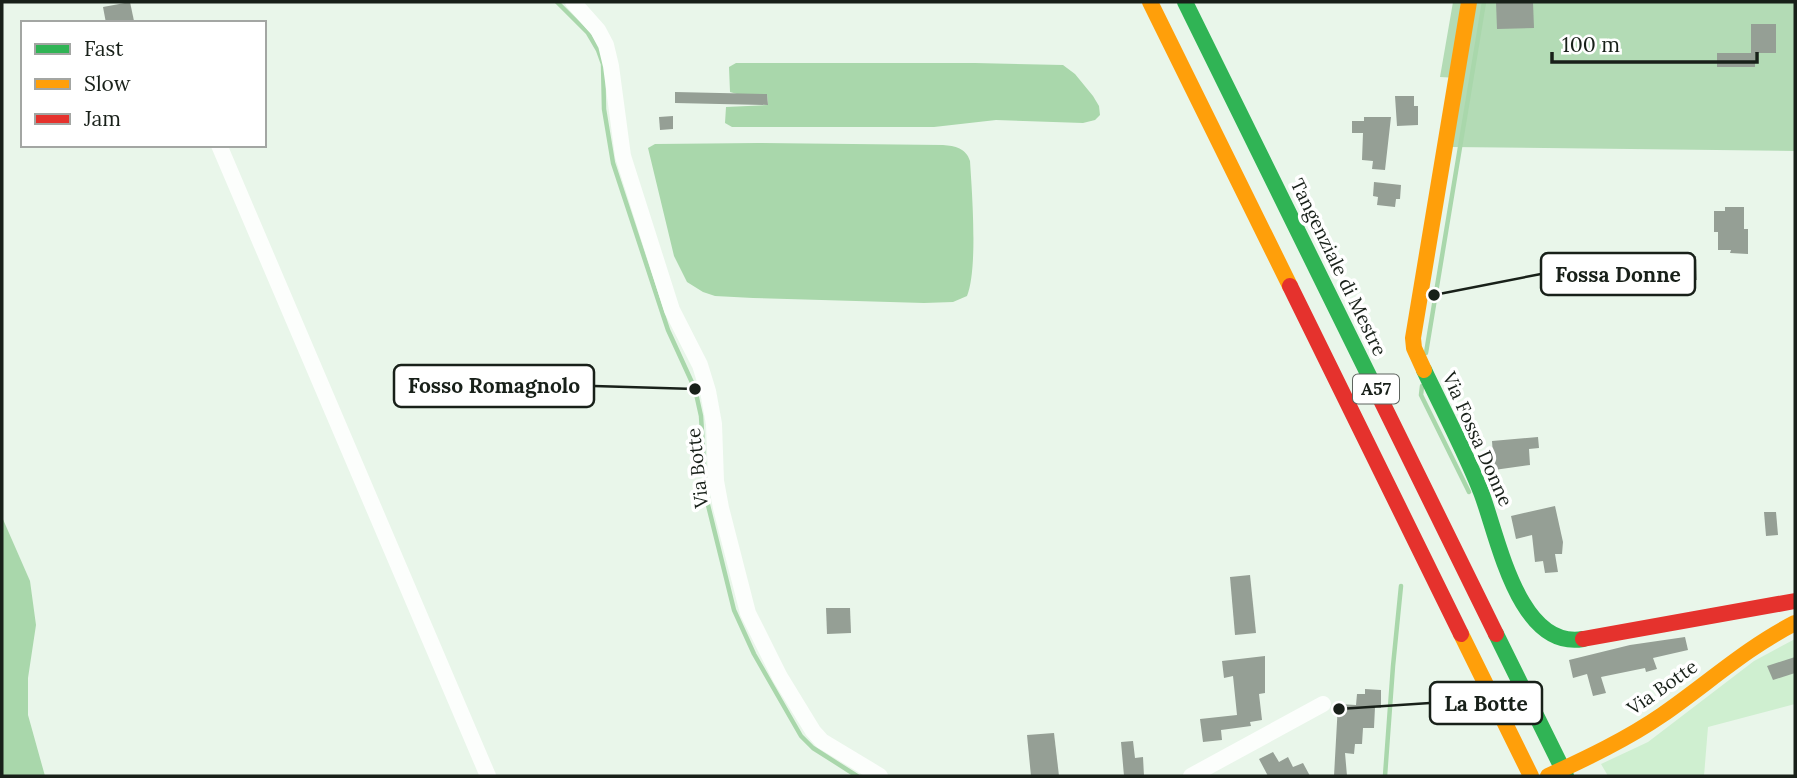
<svg xmlns="http://www.w3.org/2000/svg" width="1797" height="778" font-family="Lora,serif">
  <style>
    .green { fill: #cfefd0 }
    .forest { fill: #b3dbb5 }
    .water { fill: #a9d7ab }
    .lines { fill: none; stroke-linecap: round; stroke-linejoin: round }
    .stream { stroke: #a9d7ab; stroke-width: 4.5 }
    .building { fill: #959f95 }
    .street { stroke: #fcfefc; stroke-width: 16 }
    .fast { stroke: #30b455; stroke-width: 16 }
    .slow { stroke: #ff9f0a; stroke-width: 16 }
    .jam { stroke: #e5322d; stroke-width: 16 }
    .labels { text-anchor: middle; stroke-width: 7; stroke-linejoin: round; paint-order: stroke }
    .shield { fill: #fff; stroke: #5d635e; stroke-width: 2 }
    .shield-label { font-size: 18px; font-weight: bold; fill: #182019 }
    .street-label { font-size: 19px; fill: #182019; stroke: #fff }
    .leader { fill: none; stroke: #182019; stroke-width: 2.5 }
    .callout-dot { fill: #182019; stroke: #fff; stroke-width: 2.5 }
    .callout { fill: #fff; stroke: #182019; stroke-width: 2.5 }
    .callout-label { font-size: 21px; text-anchor: middle; font-weight: bold; fill: #182019 }
  </style>
  <rect width="100%" height="100%" fill="#e9f6ea"/>
  <!-- green -->
  <path class="green" d="M1795 639V704L1708 727 1704 776H1608L1601 764 1648 742 1754 661Z"/>
  <!-- forest -->
  <path class="forest" d="M1453 2H1795V151L1451 147 1458 78 1440 77Z"/>
  <!-- water -->
  <g class="water">
    <path d="M736 63H975L1063 65 1075 74 1093 96 1099 106 1100 115 1095 120 1083 123 996 120 934 127H732L725 123 726 107 768 105 767 94H737L730 92 729 67Z"/>
    <path d="M758 143 943 145C955 146 966 148 970 161 972 192 978 269 967 296L953 302 924 303 753 298 715 296 703 292 687 282 674 256 648 148 655 144Z"/>
    <path d="M2 517 30 581 36 625 28 678V715L45 776H2Z"/>
  </g>
  <g class="lines">
    <!-- stream -->
    <g class="stream">
      <path d="M557 2 588 33 598 50 603 64 604 109 613 163 668 330 695 389 701 416 706 497 734 610 754 654 801 736 813 748 857 776"/>
      <path d="M1426 353 1484 2"/>
      <path d="M1422 386 1421 395 1469 492"/>
      <path d="M1385 776 1393 666 1401 586"/>
    </g>
  </g>
  <!-- building -->
  <g class="building">
    <path d="M130 2 134 21 106 23 103 7Z"/>
    <path d="M1496 2H1533L1534 28 1497 29Z"/>
    <path d="M1751 24H1776V53H1755V67H1717V53H1751Z"/>
    <path d="M675 92 767 94 768 105 675 103Z"/>
    <path d="M1395 96H1414V106H1418V125L1397 126Z"/>
    <path d="M673 116V129L660 130 659 117Z"/>
    <path d="M1364 117H1391L1385 170 1372 169 1373 161 1362 160 1363 133H1352V121H1364Z"/>
    <path d="M1374 182 1401 185 1400 199H1396L1395 207 1377 205 1378 197 1373 196Z"/>
    <path d="M1725 207H1744V229H1748V254L1730 253 1731 250H1718V232H1714V211H1725Z"/>
    <path d="M1696 256 1697 280 1659 281 1658 258Z"/>
    <path d="M1538 437 1539 448 1529 449 1530 465 1494 470 1492 441Z"/>
    <path d="M1555 506 1563 542 1562 554H1555L1558 572 1545 573 1543 561 1535 562 1532 535 1516 539 1511 516Z"/>
    <path d="M1764 512H1776L1778 535 1766 536Z"/>
    <path d="M1250 575 1256 633 1235 635 1230 577Z"/>
    <path d="M826 608H850L851 633 827 634Z"/>
    <path d="M1685 637 1688 650 1653 658 1657 669 1646 672 1645 668 1601 677 1606 693 1593 696 1587 674 1573 678 1569 660 1630 645Z"/>
    <path d="M1265 656V693L1259 694 1262 720 1250 722 1251 726 1221 730 1222 740 1203 742 1200 719 1237 715 1233 676 1224 678 1222 661Z"/>
    <path d="M1795 657V673L1773 680 1767 666Z"/>
    <path d="M1365 689 1381 690V708L1375 707 1374 728H1363L1362 744H1355L1354 754 1345 753 1347 776H1334L1338 704 1356 705 1357 694H1365Z"/>
    <path d="M1054 733 1059 776H1031L1027 735Z"/>
    <path d="M1133 741 1135 758 1143 757 1144 776H1124L1121 742Z"/>
    <path d="M1273 752 1279 762 1288 757 1293 767 1303 763 1310 776H1268L1259 759Z"/>
  </g>
  <g class="lines">
    <!-- street -->
    <g class="street">
      <path d="M573 2 598 30 606 45 611 66 623 156 672 310 700 365 708 391 714 424 716 481 721 508 748 613 780 677 813 731 822 741 880 776"/>
      <path d="M219 145 488 776"/>
      <path d="M1191 776 1323 704"/>
    </g>
    <!-- fast -->
    <g class="fast">
      <path d="M1185 2 1376 390"/>
      <path d="M1424 370C1443 410 1465 451 1481 492 1498 536 1518 650 1583 639"/>
      <path d="M1496 634 1566 776"/>
    </g>
    <!-- slow -->
    <g class="slow">
      <path d="M1150 2 1290 286"/>
      <path d="M1424 370 1414 348 1413 338 1469 2"/>
      <path d="M1461 634 1531 776"/>
      <path d="M1548 776C1587 758 1627 739 1662 715 1707 684 1746 648 1795 623"/>
    </g>
    <!-- jam -->
    <g class="jam">
      <path d="M1290 286 1461 634"/>
      <path d="M1376 390 1496 634"/>
      <path d="M1583 639 1795 601"/>
    </g>
  </g>
  <g class="labels">
    <!-- shield labels -->
    <rect class="shield" x="1353" y="374.5" width="46" height="29" rx="5"/>
    <g class="shield-label">
      <text x="1376" y="395">A57</text>
    </g>
    <!-- street labels -->
    <g class="street-label">
      <text transform="translate(1339 267) rotate(64)" y="7">Tangenziale di Mestre</text>
      <text transform="translate(1478 439) rotate(66)" y="7">Via Fossa Donne</text>
      <text transform="translate(697 468) rotate(-96)" y="7">Via Botte</text>
      <text transform="translate(1662 687) rotate(-35)" y="7">Via Botte</text>
    </g>
  </g>
  <!-- callouts -->
  <path class="leader" d="M1434 295L1541 274M695 389L594 386M1339 709L1430 703"/>
  <g class="callout-dot">
    <circle cx="1434" cy="295" r="7"/>
    <circle cx="695" cy="389" r="7"/>
    <circle cx="1339" cy="709" r="7"/>
  </g>
  <g class="callout">
    <rect x="1541" y="253" width="154" height="42" rx="7"/>
    <rect x="394" y="365" width="200" height="42" rx="7"/>
    <rect x="1430" y="682" width="112" height="42" rx="7"/>
  </g>
  <g class="callout-label">
    <text x="1618" y="282">Fossa Donne</text>
    <text x="494" y="393">Fosso Romagnolo</text>
    <text x="1486" y="711">La Botte</text>
  </g>
  <!-- border -->
  <rect width="1797" height="778" fill="none" stroke="#182019" stroke-width="7"/>
  <!-- legend -->
  <rect x="21" y="21" width="245" height="126" fill="#ffffff" stroke="#a3a6a3" stroke-width="2"/>
  <rect x="35" y="44" width="35" height="10" fill="#30b455" stroke="#a3a6a3" stroke-width="2"/>
  <text x="84" y="56" font-size="21" fill="#182019">Fast</text>
  <rect x="35" y="79" width="35" height="10" fill="#ff9f0a" stroke="#a3a6a3" stroke-width="2"/>
  <text x="84" y="91" font-size="21" fill="#182019">Slow</text>
  <rect x="35" y="114" width="35" height="10" fill="#e5322d" stroke="#a3a6a3" stroke-width="2"/>
  <text x="84" y="126" font-size="21" fill="#182019">Jam</text>
  <!-- scale -->
  <path d="M1552 52v10h205v-10" fill="none" stroke="#182019" stroke-width="3.5"/>
  <text x="1562" y="52" font-size="21" fill="#182019" stroke="#ffffff" stroke-width="5" paint-order="stroke">100 m</text>
</svg>
